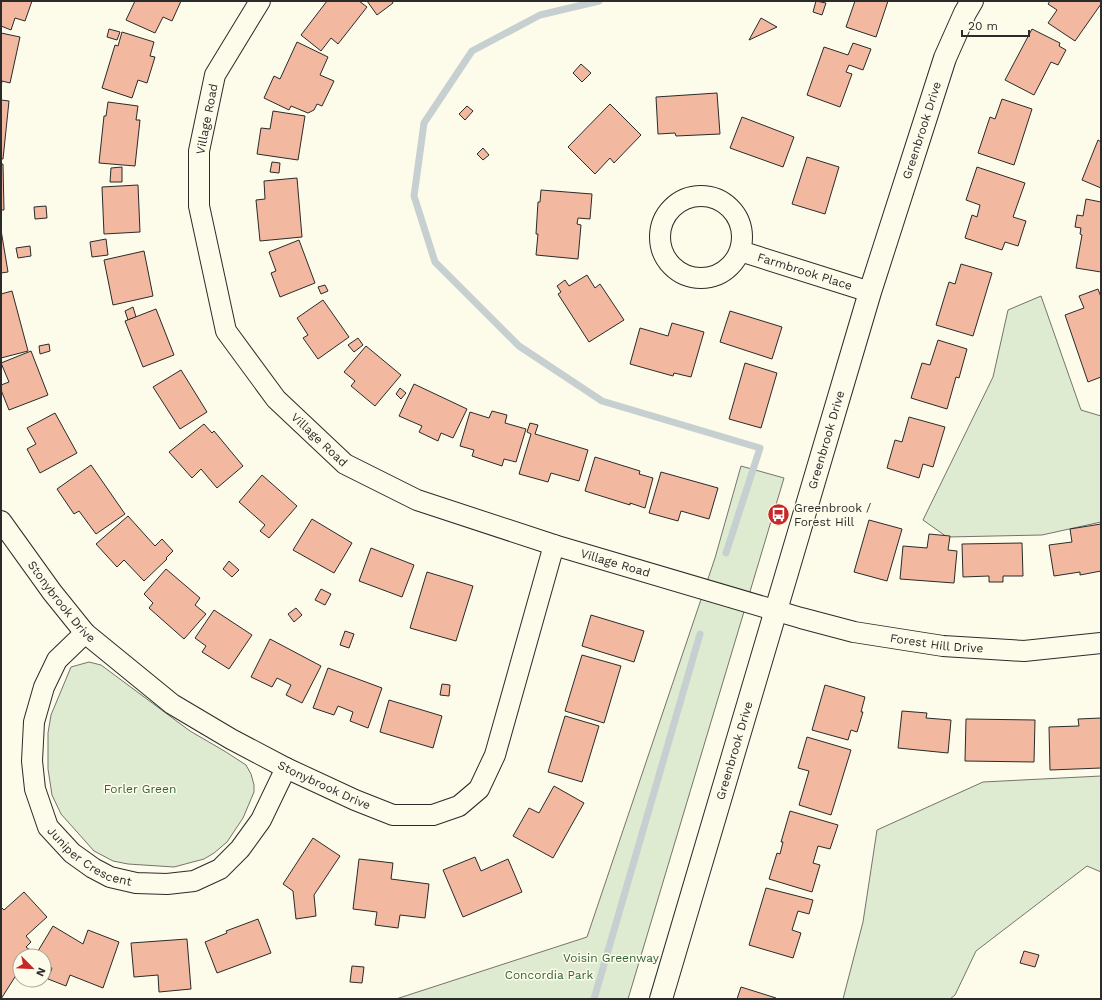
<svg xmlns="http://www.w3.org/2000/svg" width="1102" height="1000" font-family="'Work Sans',sans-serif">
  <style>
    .green { fill: #deebd1; stroke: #74746e }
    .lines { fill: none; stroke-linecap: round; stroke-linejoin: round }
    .stream { stroke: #c7d0d0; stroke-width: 7 }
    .building { fill: #f2b8a0; stroke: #2b2b2b }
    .minor-casing { stroke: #2b2b2b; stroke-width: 22 }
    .tertiary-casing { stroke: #2b2b2b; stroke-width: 24 }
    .minor { stroke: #fdfbea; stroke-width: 20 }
    .tertiary { stroke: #fdfbea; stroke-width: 22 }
    .labels { text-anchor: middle; stroke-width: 3; stroke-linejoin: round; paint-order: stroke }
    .street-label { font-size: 12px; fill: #2b2b2b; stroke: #fdfbea }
    .poi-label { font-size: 12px; fill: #2b2b2b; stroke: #fdfbea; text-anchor: start }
    .park-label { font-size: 12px; fill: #34623c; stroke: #fdfbea }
  </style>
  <rect width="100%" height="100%" fill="#fdfbea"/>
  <!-- green -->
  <g class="green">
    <path d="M1041 296 1081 410 1101 416V522L1042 535 947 537 923 520 993 377 1008 310Z"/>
    <path d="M741 466 784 478 628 999H396L587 937 715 558Z"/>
    <path d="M89 662 101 665 190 731 226 752 246 765 251 774 254 785V792L243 818 227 842 214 853 204 859 174 867 128 864 113 861 94 851 61 814 52 795 48 769V733L51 715 71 667Z"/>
    <path d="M1101 776V872L1087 866 976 951 955 995 950 999H843L863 922 877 830 983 782Z"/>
  </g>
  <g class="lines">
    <!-- stream -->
    <g class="stream">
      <path d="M599 1 540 15 472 51 424 123 414 196 435 262 519 346 602 401 760 448 726 553"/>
      <path d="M594 999 700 634"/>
    </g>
  </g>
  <!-- building -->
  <g class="building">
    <path d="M1 1H32L25 21 15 18 11 30 1 26Z"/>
    <path d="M135 1H181L172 21 163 17 155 33 126 20Z"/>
    <path d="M327 1H359L367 7 338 44 331 38 321 51 301 35Z"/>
    <path d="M367 1H392L393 3 377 15Z"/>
    <path d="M816 1 826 3 822 15 813 12Z"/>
    <path d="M855 1H888L876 37 846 27Z"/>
    <path d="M1050 1H1101V4L1075 41 1048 23 1057 10 1048 4Z"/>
    <path d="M761 18 777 27 749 40Z"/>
    <path d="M109 29 120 32 117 40 107 37Z"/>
    <path d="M1032 29 1060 43 1059 46 1066 50 1058 65 1051 62 1034 95 1005 80Z"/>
    <path d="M122 32 154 42 150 56 155 57 147 83 138 80 132 98 102 88 115 45 118 46Z"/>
    <path d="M1 33 20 37 10 83 2 81 1 87Z"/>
    <path d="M297 42 328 57 320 75 334 81 322 106 317 104 314 110 308 113 291 106 289 110 264 98 274 76 280 79Z"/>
    <path d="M853 43 871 49 863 70 849 65 846 72 852 74 840 107 807 95 824 47 848 55Z"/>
    <path d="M581 64 591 73 582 82 573 73Z"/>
    <path d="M717 93 720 134 676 136 675 133 658 134 656 97Z"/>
    <path d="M1002 99 1032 109 1014 165 978 153 990 117 995 119Z"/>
    <path d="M1 100 9 101 3 159H1Z"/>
    <path d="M108 102 138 106 136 120H140L135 166 99 163 104 116H106Z"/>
    <path d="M610 104 641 135 614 163 610 158 595 174 568 147Z"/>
    <path d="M467 106 473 111 465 120 459 114Z"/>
    <path d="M273 111 305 116 298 160 257 154 261 128 270 129Z"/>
    <path d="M742 117 794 137 783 167 730 148Z"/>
    <path d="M1098 140 1101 142V188L1082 180Z"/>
    <path d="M483 148 489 155 483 160 477 154Z"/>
    <path d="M807 157 839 167 825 214 792 204Z"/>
    <path d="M272 162 280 163 279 173 270 172Z"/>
    <path d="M1 164H3L4 210H1Z"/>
    <path d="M122 167V182H110L111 168Z"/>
    <path d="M977 167 1025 183 1013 217 1026 221 1018 246 1005 242 1002 250 965 238 972 215 977 217 980 205 966 200Z"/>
    <path d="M297 178 302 237 260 241 256 200 265 199 264 181Z"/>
    <path d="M138 185 140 232 104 234 102 187Z"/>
    <path d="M541 190 592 194 590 219 578 218 577 224 581 225 578 259 536 255 538 234H536L538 202H540Z"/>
    <path d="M1086 199 1101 202V272L1076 268 1082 235 1080 234 1081 228 1075 227 1077 215 1083 216Z"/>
    <path d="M46 206 47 218 35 219 34 207Z"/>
    <path d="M1 230 8 272 1 273Z"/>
    <path d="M106 239 108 255 92 257 90 242Z"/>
    <path d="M299 240 315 283 280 297 271 273 276 271 269 252Z"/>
    <path d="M30 246 31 256 18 258 16 248Z"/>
    <path d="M144 251 153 296 113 305 104 260Z"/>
    <path d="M961 264 992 273 973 336 936 325 949 282 955 284Z"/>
    <path d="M587 275 595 288 600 284 624 320 589 342 558 294 561 292 557 286 565 280 569 286Z"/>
    <path d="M325 285 328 291 321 294 318 287Z"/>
    <path d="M1098 289 1101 297V377L1088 382 1065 315 1084 308 1079 296Z"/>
    <path d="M12 291 28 351 1 358V294Z"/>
    <path d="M323 300 349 337 318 359 303 338 308 335 297 318Z"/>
    <path d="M133 307 136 317 128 320 125 311Z"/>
    <path d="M156 309 174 355 143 367 125 321Z"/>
    <path d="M730 311 782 327 772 359 720 342Z"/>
    <path d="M672 323 704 332 691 377 674 373 673 376 630 364 640 328 668 336Z"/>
    <path d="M358 338 363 345 354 352 348 345Z"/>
    <path d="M938 340 967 349 959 378 956 377 947 409 911 398 922 363 930 365Z"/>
    <path d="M49 344 50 351 40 354 39 346Z"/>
    <path d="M366 346 401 375 375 406 351 386 355 381 344 372Z"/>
    <path d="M31 351 48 395 9 410 1 390V385L9 382 1 363Z"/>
    <path d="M745 363 777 373 761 428 729 419Z"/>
    <path d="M181 370 207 412 180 429 153 387Z"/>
    <path d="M414 384 467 409 453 438 441 433 438 441 419 432 422 426 399 416Z"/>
    <path d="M400 388 406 393 401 399 396 394Z"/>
    <path d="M492 411 507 415 505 423 526 429 516 462 504 459 502 466 472 456 474 450 460 446 470 412 489 418Z"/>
    <path d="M55 413 77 453 40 473 27 449 36 444 27 428Z"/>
    <path d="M909 417 945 427 933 467 923 464 919 478 887 468 895 440 902 442Z"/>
    <path d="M530 423 538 425 535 434 588 450 579 481 551 473 548 482 519 474 531 434 527 432Z"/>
    <path d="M204 424 212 433 214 431 243 466 217 488 201 469 192 478 169 452Z"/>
    <path d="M595 457 640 471 639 474 653 478 645 508 630 503V505L585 491Z"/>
    <path d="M91 465 125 514 96 534 79 511 74 514 57 489Z"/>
    <path d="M661 472 718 488 709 519 681 511 678 521 649 513Z"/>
    <path d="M262 475 297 506 269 538 260 531 265 525 239 502Z"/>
    <path d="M128 516 155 546 162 539 173 551 166 558 167 559 144 581 124 560 117 567 96 544Z"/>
    <path d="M312 519 352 543 334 573 293 550Z"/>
    <path d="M869 520 902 529 887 581 854 572Z"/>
    <path d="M1101 524V571L1080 575V572L1054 576 1049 545 1072 542 1070 529Z"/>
    <path d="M929 534 950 536 948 550 957 551 954 583 900 579 903 546 927 548Z"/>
    <path d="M1022 543 1023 576H1003V582H989V576L963 577 962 544Z"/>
    <path d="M371 548 414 565 402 597 359 581Z"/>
    <path d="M229 561 239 570 232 577 223 569Z"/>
    <path d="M166 569 200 598 195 605 206 614 184 639 149 608 153 603 144 594Z"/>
    <path d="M427 572 473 586 456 641 410 628Z"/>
    <path d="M321 589 331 594 325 605 315 600Z"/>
    <path d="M296 608 302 615 294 622 288 614Z"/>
    <path d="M214 610 252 635 229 669 202 652 206 646 195 638Z"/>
    <path d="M591 615 644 631 634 662 582 646Z"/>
    <path d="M345 631 354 634 349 648 340 645Z"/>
    <path d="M270 639 321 666 302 703 286 695 291 685 277 678 272 687 251 677Z"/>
    <path d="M582 655 621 666 604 723 565 711Z"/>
    <path d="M328 668 382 688 368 728 350 721 353 712 338 706 334 715 313 708Z"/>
    <path d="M442 684 450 685 449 696 440 695Z"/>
    <path d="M825 685 865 697 861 712H863L857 732 851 730 848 740 812 730Z"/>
    <path d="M389 700 442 716 433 748 380 732Z"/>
    <path d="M902 711 927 713 926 718 951 720 948 753 898 748Z"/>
    <path d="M565 716 599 726 582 782 548 772Z"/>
    <path d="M1101 718V768L1050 770 1049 727 1079 726 1078 719Z"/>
    <path d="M966 719 1035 720 1034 762 965 761Z"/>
    <path d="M807 737 851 750 831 815 799 805 809 771 798 768Z"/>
    <path d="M554 786 584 803 553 858 513 836 529 808 539 813Z"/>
    <path d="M790 811 838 825 830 849 818 846 813 863 820 865 812 892 769 879 777 853 780 854 783 842H781Z"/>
    <path d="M313 838 340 856 314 895 316 916 296 919 293 891 283 884Z"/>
    <path d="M475 857 481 871 508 859 522 892 463 917 443 870Z"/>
    <path d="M359 859 393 863 391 879 429 884 425 918 400 915 398 928 375 925 377 912 353 909Z"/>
    <path d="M766 888 813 900 809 914 798 911 792 930 801 933 793 958 749 945Z"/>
    <path d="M24 892 47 917 26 936 31 942 26 947 31 951 28 956H20V969L1 999V907L4 910Z"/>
    <path d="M258 919 271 953 217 973 205 942 227 933 226 931Z"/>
    <path d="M53 926 83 944 88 930 119 942 103 988 70 975 66 986 48 979 52 968 44 964V956H35Z"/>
    <path d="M187 939 191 989 159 992 158 975 134 977 131 943Z"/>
    <path d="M1024 951 1039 955 1035 967 1020 963Z"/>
    <path d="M352 966 364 967 362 983 350 982Z"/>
    <path d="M741 987 776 998V999H737Z"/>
  </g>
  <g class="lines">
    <defs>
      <g id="minor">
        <path id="s1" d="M260 1 215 75 199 151V206L226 331 276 399 345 464 417 500 554 545 801 618 854 632 943 646 1024 651 1101 643"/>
        <circle cx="701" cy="237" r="41"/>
        <path id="s2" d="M740 251 870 292"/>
        <path id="s3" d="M1 521 52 592 85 633 172 704 231 739 286 768 355 800 393 815H433L459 806 479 789 495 755 554 545"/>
        <path id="s4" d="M85 633 57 660 44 687 34 722 32 761 35 789 48 827 72 853 93 868 110 877 136 883 167 884 194 881 220 869 240 849 261 820 286 768"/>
      </g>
      <g id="tertiary">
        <path id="s5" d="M661 999 870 292 945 58 965 13 972 1"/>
      </g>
    </defs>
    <!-- minor casing -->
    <use href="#minor" class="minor-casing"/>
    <!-- tertiary casing -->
    <use href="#tertiary" class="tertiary-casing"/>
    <!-- minor -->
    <use href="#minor" class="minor"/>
    <!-- tertiary -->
    <use href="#tertiary" class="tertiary"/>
  </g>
  <!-- icons -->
  <defs>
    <symbol id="bus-disc" viewBox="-11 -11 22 22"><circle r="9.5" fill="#c62828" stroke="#fdfbea"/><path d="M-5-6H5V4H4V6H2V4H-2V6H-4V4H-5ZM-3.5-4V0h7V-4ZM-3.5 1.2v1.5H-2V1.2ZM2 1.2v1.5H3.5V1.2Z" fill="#fff"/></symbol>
  </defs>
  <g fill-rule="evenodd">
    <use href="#bus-disc" x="766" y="502" width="25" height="25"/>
  </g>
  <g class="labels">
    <!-- street labels -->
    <g class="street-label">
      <text transform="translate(207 119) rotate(-79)" y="4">Village Road</text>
      <text dy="4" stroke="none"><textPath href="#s5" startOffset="907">Greenbrook Drive</textPath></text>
      <text dy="4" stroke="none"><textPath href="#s2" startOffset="68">Farmbrook Place</textPath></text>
      <text dy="4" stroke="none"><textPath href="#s1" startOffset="491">Village Road</textPath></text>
      <text dy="4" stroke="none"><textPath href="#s5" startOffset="583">Greenbrook Drive</textPath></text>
      <text dy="4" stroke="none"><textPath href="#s1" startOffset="815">Village Road</textPath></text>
      <text dy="4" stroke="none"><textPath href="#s3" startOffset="101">Stonybrook Drive</textPath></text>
      <text dy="4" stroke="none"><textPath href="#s1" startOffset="1147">Forest Hill Drive</textPath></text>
      <text dy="4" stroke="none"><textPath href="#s5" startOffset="259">Greenbrook Drive</textPath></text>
      <text dy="4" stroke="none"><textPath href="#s3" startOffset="425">Stonybrook Drive</textPath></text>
      <text dy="4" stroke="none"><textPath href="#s4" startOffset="265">Juniper Crescent</textPath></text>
    </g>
    <!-- poi labels -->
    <g class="poi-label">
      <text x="794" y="512">Greenbrook /<tspan x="794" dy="14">Forest Hill</tspan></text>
    </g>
    <!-- park labels -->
    <g class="park-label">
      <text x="140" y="793">Forler Green</text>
      <text x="611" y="962">Voisin Greenway</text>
      <text x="549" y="979">Concordia Park</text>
    </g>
  </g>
  <!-- border -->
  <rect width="1102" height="1000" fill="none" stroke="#2b2b2b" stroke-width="4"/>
  <!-- north arrow -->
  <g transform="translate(32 968) rotate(114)"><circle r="19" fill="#fdfbea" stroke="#a9a89e"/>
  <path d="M0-3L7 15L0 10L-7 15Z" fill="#c62828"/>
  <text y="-6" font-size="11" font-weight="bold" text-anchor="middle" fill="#2b2b2b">N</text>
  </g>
  <!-- scale -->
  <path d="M962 30v6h67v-6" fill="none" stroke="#2b2b2b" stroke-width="2"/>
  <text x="968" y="30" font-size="12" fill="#2b2b2b" stroke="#fdfbea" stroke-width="3" paint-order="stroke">20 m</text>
</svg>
